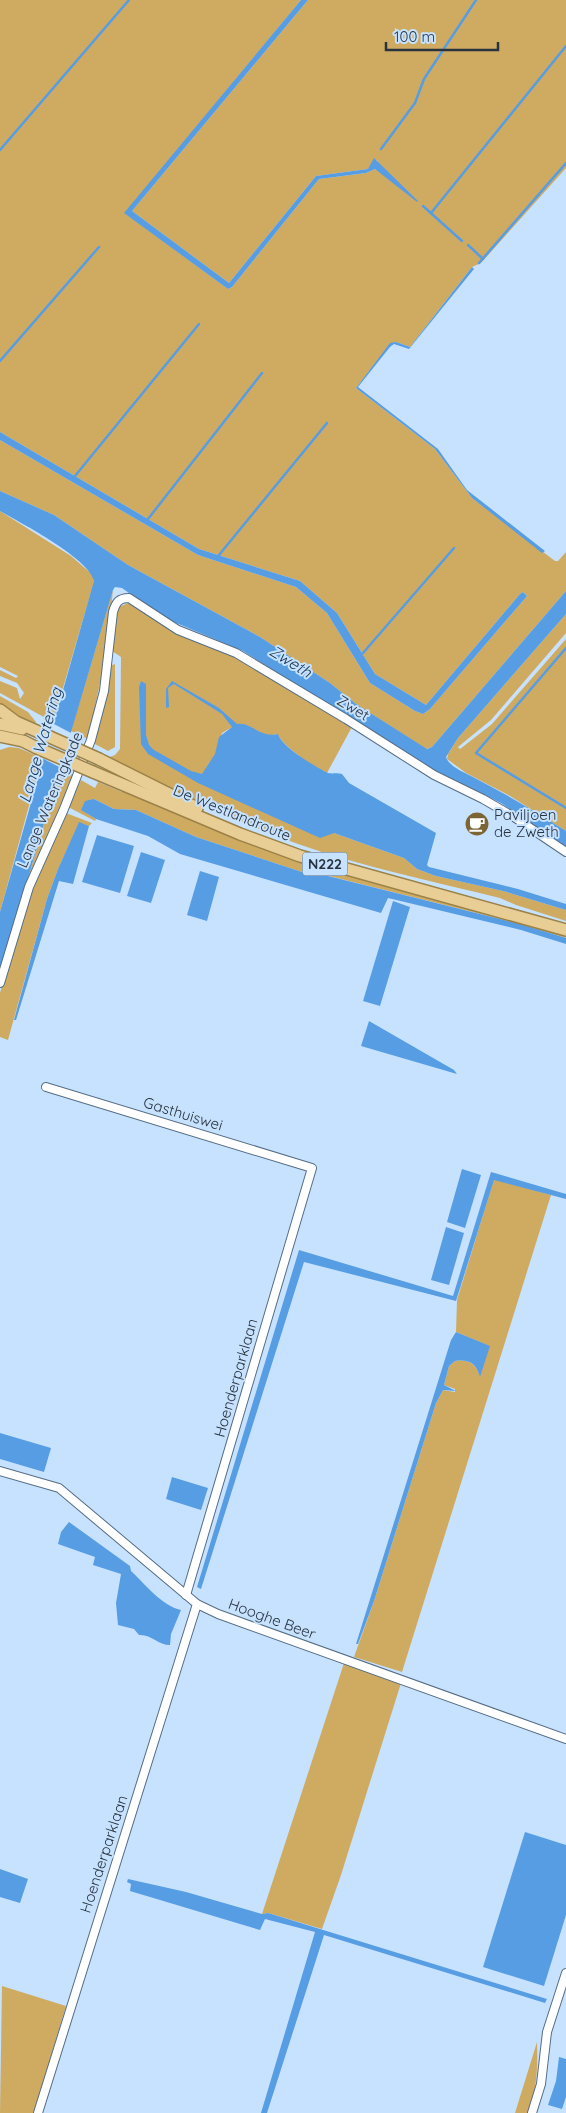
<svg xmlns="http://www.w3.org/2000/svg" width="566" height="2113" font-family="Quicksand,sans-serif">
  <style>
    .green { fill: #cfab62 }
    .water { fill: #569de3 }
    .pier { fill: #c7e2ff }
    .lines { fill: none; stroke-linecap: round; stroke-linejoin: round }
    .stream { stroke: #569de3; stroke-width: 2.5 }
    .minor-casing { stroke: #556d86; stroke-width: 10 }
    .primary-casing { stroke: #9b8248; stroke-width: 14 }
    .minor { stroke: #fff; stroke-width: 8 }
    .primary { stroke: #e8cd94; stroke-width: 11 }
    .primary-bridge-casing { stroke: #9b8248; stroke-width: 14; stroke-linecap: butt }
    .primary-bridge { stroke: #e8cd94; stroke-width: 11 }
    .labels { text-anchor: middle; stroke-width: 4; stroke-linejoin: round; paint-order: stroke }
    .shield { fill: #c7e2ff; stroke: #586878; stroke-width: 1 }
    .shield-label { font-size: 14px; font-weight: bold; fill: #28333e }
    .street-label { font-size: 15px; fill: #28333e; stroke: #c7e2ff }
    .poi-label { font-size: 15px; fill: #28333e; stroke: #c7e2ff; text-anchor: start }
    .water-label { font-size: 16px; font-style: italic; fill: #173451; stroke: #c7e2ff }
  </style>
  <rect width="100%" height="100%" fill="#c7e2ff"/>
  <!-- green -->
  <g class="green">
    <path d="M0 0H301L125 213 228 289 232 287 319 179 366 173 375 169 383 174 377 160 368 169 316 176 229 283 132 211 308 0H566V168L481 263 472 267 410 347 396 342 390 344 356 388 435 449 472 498 555 561H558L566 552V591L432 747 426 749 356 704 330 683 260 637 128 565 54 515 0 491V440L198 555 296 587 327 613 370 683 415 711 423 714 430 709 527 596 523 592 520 594 426 705 375 674 337 613 300 581 199 549 0 432Z"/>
    <path d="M0 511 71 556 93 575 94 582 53 722 0 693V681L17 688 20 699 24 693 17 683 0 676V670L16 678 18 676 0 667Z"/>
    <path d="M113 590 106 655 88 739 71 731Z"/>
    <path d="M128 603 166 627 231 653 353 725 327 773C321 769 313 768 309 764 298 754 284 746 277 734 252 742 256 711 222 733L218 749 210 764 207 763 334 833 404 858 417 869 436 876 503 891 566 910V921L516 905 500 898C432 881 363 867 298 844 232 821 170 788 107 758L115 755 120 749 121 657 112 651 115 614 119 607Z"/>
    <path d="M566 614V633L491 720 458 747 460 749 492 724 566 639V831L510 796 466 773 447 759 448 754 458 738Z"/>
    <path d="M115 664V747L108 751 93 743 112 665Z"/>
    <path d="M0 696 28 712 36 722 34 725 20 721 0 707Z"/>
    <path d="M9 747 19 748 42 758 0 912V750Z"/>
    <path d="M61 768 75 776 62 809 28 878Z"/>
    <path d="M81 780 95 788 98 782 122 792H132L296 859 339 873 566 933V938L520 924 313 872 305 873 196 837 136 810 114 809 94 799 82 810 96 819 95 821 68 807Z"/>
    <path d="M66 813 92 823 89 826 79 823 58 869 47 899 8 1040 0 1037V993L31 886Z"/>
    <path d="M494 1179 551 1195 402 1672 354 1657 374 1601 436 1403 443 1390 455 1392V1389L444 1385 449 1366 455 1361C469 1359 475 1363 480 1376L489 1346 456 1332 457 1300Z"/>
    <path d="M344 1663 401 1683 341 1875 322 1929 268 1913 262 1914Z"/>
    <path d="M2 1986 66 2006 34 2113H0Z"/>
    <path d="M537 2042C538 2068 537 2089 528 2113H515Z"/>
  </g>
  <!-- water -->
  <g class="water">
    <path d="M301 0H308L132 211 229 283 316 176 368 169 374 158 418 201 417 202 375 169 366 173 319 179 232 287 228 289 124 213Z"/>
    <path d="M472 267 474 269 409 349 394 344 390 347 358 387 438 449 467 490 545 551 542 553 472 498 435 449 356 388 390 343 396 342 410 347Z"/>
    <path d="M0 432 199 549 300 581 337 613 375 674 426 705 520 594 523 592 527 596 430 709 423 714 415 711 370 683 327 613 296 587 198 555 0 440Z"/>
    <path d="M0 491 54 515 128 565 260 637 330 683 356 704 427 749 432 747 566 591V614L458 738 446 757C449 766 463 772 471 776 504 793 535 811 566 831V848L501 803 414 760 243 651 162 617 122 588 115 587 113 590 0 973V912L94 581C90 559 21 523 0 511Z"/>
    <path d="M141 681 146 684V735L149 745 154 750 191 771 202 774 215 754 219 737 232 727 222 714 174 684 168 688 169 707 166 708V689L172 681 219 708 237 724C252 722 259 738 278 734 281 746 314 766 326 772 331 775 336 772 342 774L349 783 436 833 427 865 429 867 518 889 566 904V910L503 891 436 876 417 869 404 858 334 833 320 838 198 783 148 754 141 744 139 687Z"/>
    <path d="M94 799 114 809 136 810 196 837 305 873 312 872 520 924 566 938V944L521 930 388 898 381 913 180 854 148 836 96 819 81 810 85 801Z"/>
    <path d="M79 822 89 826 73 884 59 881 16 1020H14L47 899 58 869Z"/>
    <path d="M97 835 134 846 120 893 82 882Z"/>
    <path d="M141 852 165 860 151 903 127 896Z"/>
    <path d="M200 871 219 877 207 921 187 915Z"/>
    <path d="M393 901 410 907 380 1006 363 1001Z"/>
    <path d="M369 1021 454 1070 457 1074 361 1046Z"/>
    <path d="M462 1169 481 1175 465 1228 447 1222Z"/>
    <path d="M491 1172 566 1194V1199L494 1180 456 1301 304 1262 201 1589 197 1587 299 1250 453 1296Z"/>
    <path d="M446 1227 464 1233 449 1285 431 1280Z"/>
    <path d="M456 1332 490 1346 480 1377C476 1363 469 1359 455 1361L449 1366 444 1385 456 1391 443 1390 436 1403 374 1601 358 1644H356L451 1340Z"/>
    <path d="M0 1433 51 1448 44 1472 0 1459Z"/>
    <path d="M172 1477 208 1488 201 1510 166 1499Z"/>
    <path d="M69 1522 130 1566 131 1571C145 1584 162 1606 181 1610L171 1634 170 1645C158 1645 151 1634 139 1635L134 1629 118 1625 116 1603 121 1574 93 1565 95 1557 58 1544 61 1532Z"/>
    <path d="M525 1832 566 1845V1915L544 1986 483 1967Z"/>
    <path d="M0 1869 28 1879 20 1903 0 1897Z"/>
    <path d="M128 1879 186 1892 262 1914 268 1913 547 1999 545 2003 324 1935 267 2113H261L315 1932 265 1919 260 1930 130 1891 131 1884 127 1882Z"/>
    <path d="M559 2057 566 2059V2097L562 2109 548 2105 556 2081Z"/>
  </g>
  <!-- pier -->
  <path class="pier" d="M50 722 73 734 63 769 40 757Z"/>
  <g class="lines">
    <!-- stream -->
    <g class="stream">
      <path d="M381 149 415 103 424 79 476 0"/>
      <path d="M0 150 129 0"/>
      <path d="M423 206 462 241"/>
      <path d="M431 213 566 46"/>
      <path d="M468 245 483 259"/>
      <path d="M479 263 566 163"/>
      <path d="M0 361 99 247"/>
      <path d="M75 476 199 324"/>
      <path d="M148 519 262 373"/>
      <path d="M219 555 327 423"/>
      <path d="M566 648 476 753 566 808"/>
      <path d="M363 653 454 548"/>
    </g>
    <defs>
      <g id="minor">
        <path d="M0 983 29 887 64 809 91 740 104 691 113 612C116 602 119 598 129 598L178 630 236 653 346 719 434 775 483 799 514 817 566 852"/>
        <path d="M46 1087 312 1168 186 1595"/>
        <path d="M0 1471 59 1488 197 1604 218 1614 566 1739"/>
        <path d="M38 2113 197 1604"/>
        <path d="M532 2113 541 2084 547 2032 566 1973"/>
      </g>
      <g id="primary">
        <path d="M0 710 16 722 41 733"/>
        <path d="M0 724 22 729"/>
        <path d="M0 736 23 741 37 748"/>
        <path d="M99 759 197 808"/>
        <path d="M93 772 240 834 300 856 566 930"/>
      </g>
    </defs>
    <!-- minor casing -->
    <use href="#minor" class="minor-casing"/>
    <!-- primary casing -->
    <use href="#primary" class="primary-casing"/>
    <!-- minor -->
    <use href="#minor" class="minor"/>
    <!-- primary -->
    <use href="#primary" class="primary"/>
    <defs>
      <g id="primary-bridge">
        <path d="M41 733 99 759"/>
        <path d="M37 748 93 772"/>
      </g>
    </defs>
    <!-- primary-bridge casing -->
    <use href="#primary-bridge" class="primary-bridge-casing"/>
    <!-- primary-bridge -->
    <use href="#primary-bridge" class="primary-bridge"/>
  </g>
  <!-- icons -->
  <defs>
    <symbol id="cafe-disc" viewBox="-11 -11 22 22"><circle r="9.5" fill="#7c6535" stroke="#c7e2ff"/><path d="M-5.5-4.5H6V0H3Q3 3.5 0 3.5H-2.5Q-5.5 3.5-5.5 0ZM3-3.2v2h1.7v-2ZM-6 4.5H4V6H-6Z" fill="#fff"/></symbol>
  </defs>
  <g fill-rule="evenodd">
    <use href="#cafe-disc" x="463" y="810" width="28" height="28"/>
  </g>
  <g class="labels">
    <!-- shield labels -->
    <rect class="shield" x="302.5" y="852.5" width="45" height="23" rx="4"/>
    <g class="shield-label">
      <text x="325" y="869">N222</text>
    </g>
    <!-- street labels -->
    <g class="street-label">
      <text transform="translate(353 708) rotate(31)" y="5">Zwet</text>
      <text transform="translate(50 800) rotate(-67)" y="5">Lange Wateringkade</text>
      <text transform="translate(232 813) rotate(22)" y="5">De Westlandroute</text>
      <text transform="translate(183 1114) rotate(17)" y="5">Gasthuiswei</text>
      <text transform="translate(236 1378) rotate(-74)" y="5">Hoenderparklaan</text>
      <text transform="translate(272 1619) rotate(20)" y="5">Hooghe Beer</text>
      <text transform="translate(104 1854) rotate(-72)" y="5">Hoenderparklaan</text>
    </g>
    <!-- poi labels -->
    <g class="poi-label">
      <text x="494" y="820">Paviljoen<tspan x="494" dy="17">de Zweth</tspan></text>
    </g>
    <!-- water labels -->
    <g class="water-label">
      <text transform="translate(291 661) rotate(32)" y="6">Zweth</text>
      <text transform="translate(40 745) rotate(-74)" y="6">Lange Watering</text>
    </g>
  </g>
  <!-- scale -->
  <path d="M386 42v8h112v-8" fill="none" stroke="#28333e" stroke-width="2.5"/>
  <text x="394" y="42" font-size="15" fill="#28333e" stroke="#c7e2ff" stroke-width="4" paint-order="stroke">100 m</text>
</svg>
